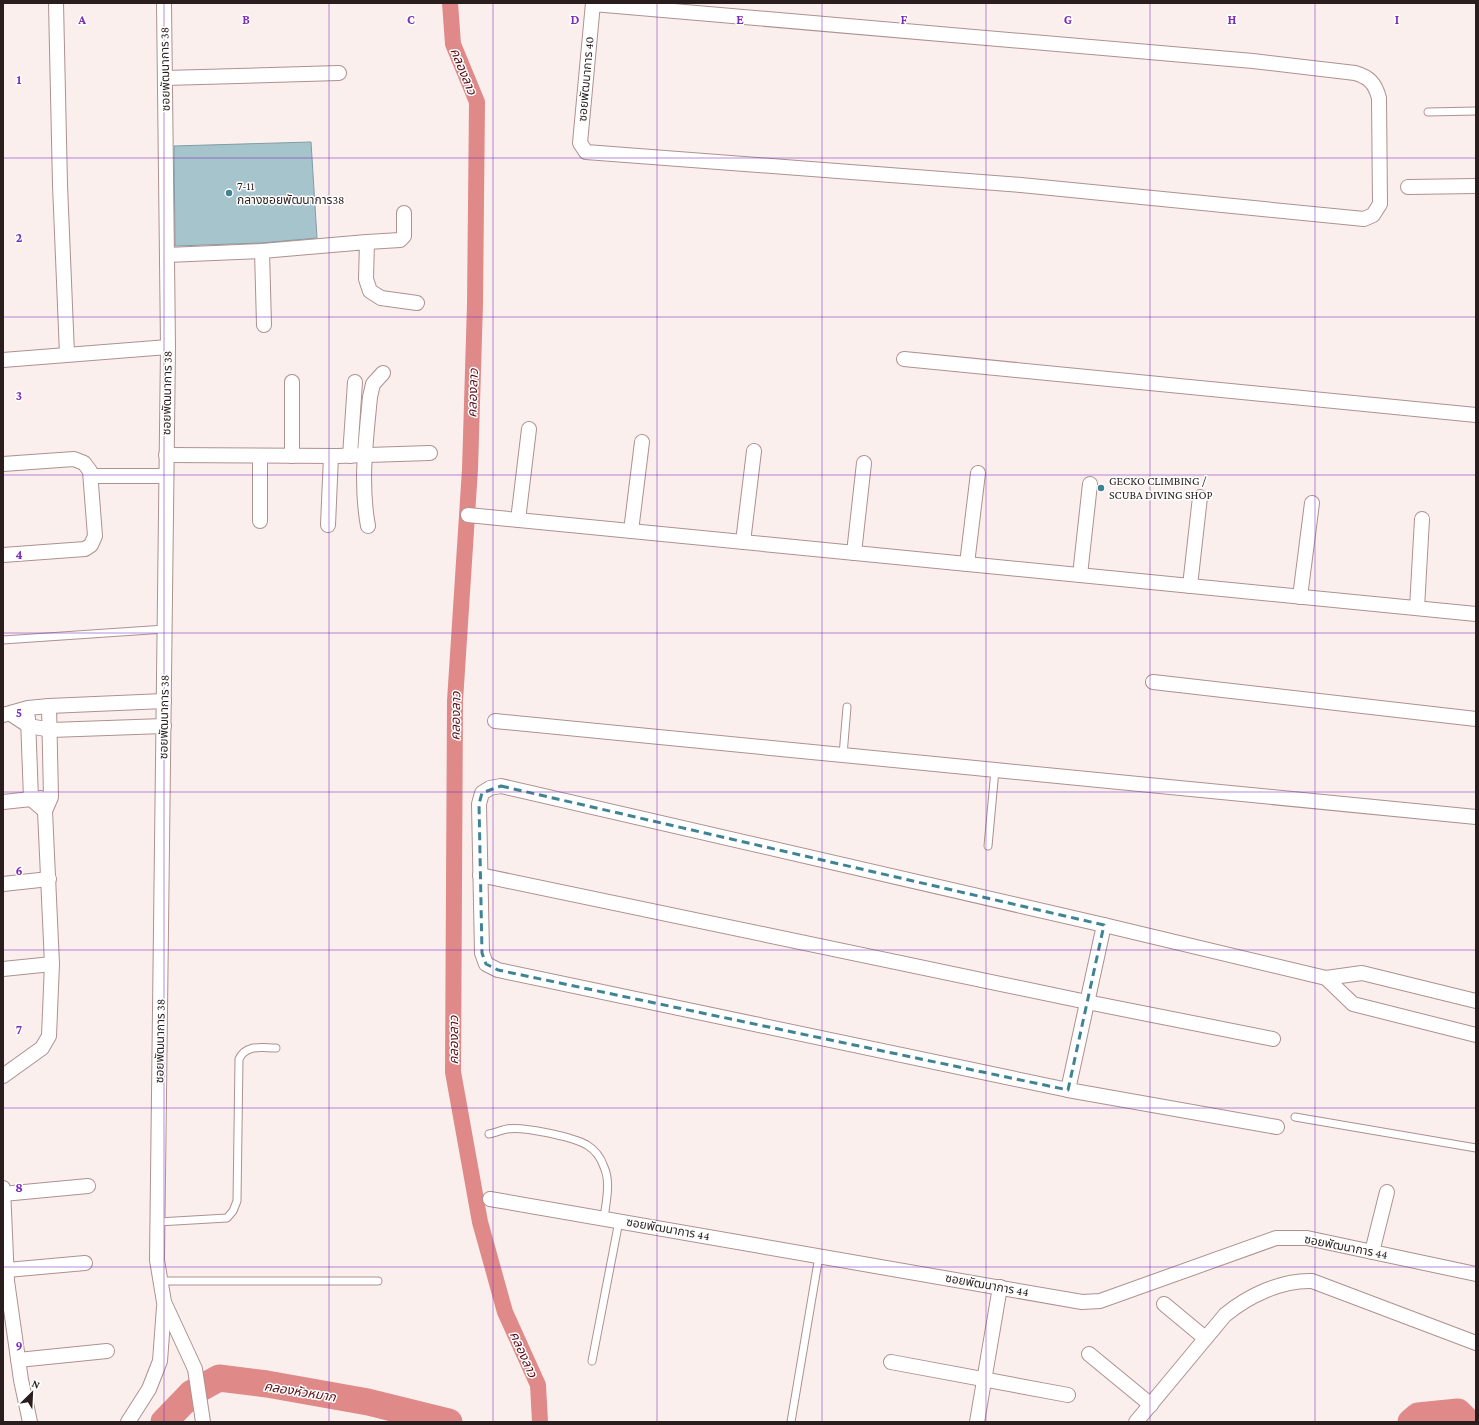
<svg xmlns="http://www.w3.org/2000/svg" width="1479" height="1425" font-family="'Crimson Pro','Noto Sans Thai',serif">
  <style>
    .lines { fill: none; stroke-linecap: round; stroke-linejoin: round }
    .canal { stroke: #df8a88; stroke-width: 16 }
    .river { stroke: #df8a88; stroke-width: 27 }
    .building { fill: #a6c4cc; stroke: #809da5 }
    .lane-casing { stroke: #ae9190; stroke-width: 9 }
    .street-casing { stroke: #ae9190; stroke-width: 16 }
    .lane { stroke: #fff; stroke-width: 7 }
    .street { stroke: #fff; stroke-width: 14 }
    .marked { fill: none; stroke: #408393; stroke-width: 3; stroke-dasharray: 8 5; stroke-linejoin: round }
    .grid { fill: none; stroke: #7b2cbf; stroke-width: 1; stroke-opacity: 0.55 }
    .poi-dot { fill: #408393; stroke: #fff; stroke-width: 1.5 }
    .labels { text-anchor: middle; stroke-width: 3; stroke-linejoin: round; paint-order: stroke }
    .street-label { font-size: 12px; fill: #291e1d; stroke: #fff }
    .poi-label { font-size: 12px; fill: #291e1d; stroke: #fff; text-anchor: start }
    .water-label { font-size: 13px; font-style: italic; fill: #580b13; stroke: #fff }
    .grid-label { font-size: 13px; text-anchor: middle; font-weight: bold; fill: #7b2cbf; stroke: #fff; stroke-width: 3; stroke-linejoin: round; paint-order: stroke }
  </style>
  <rect width="100%" height="100%" fill="#fbefee"/>
  <g class="lines">
    <!-- canal -->
    <path class="canal" d="M450 3 453 44 477 102 475 304 470 469 455 701 453 1072 480 1222 505 1312 538 1385 540 1422"/>
    <!-- river -->
    <g class="river">
      <path d="M164 1422 192 1393 219 1378 267 1384 368 1402 449 1422"/>
      <path d="M1411 1422 1418 1416 1458 1412 1468 1422"/>
    </g>
  </g>
  <!-- building -->
  <path class="building" d="M311 142 317 238 261 243 175 246 174 146Z"/>
  <g class="lines">
    <defs>
      <g id="lane">
        <path d="M1428 112 1476 111"/>
        <path d="M3 640 165 629"/>
        <path d="M843 755 847 707"/>
        <path d="M988 846 995 770"/>
        <path d="M1295 1117 1476 1148"/>
        <path d="M489 1134C495 1133 501 1130 507 1129 523 1126 573 1137 587 1145 595 1150 601 1158 604 1167 611 1182 606 1202 604 1218"/>
        <path d="M158 1222 227 1218 233 1211 237 1201 239 1059C246 1044 261 1048 276 1048"/>
        <path d="M160 1281H378"/>
        <path d="M592 1361 619 1221"/>
        <path d="M791 1422 819 1256"/>
      </g>
      <g id="street">
        <path d="M56 3 60 185 67 354"/>
        <path d="M164 3 168 347 157 1260 164 1302 195 1369 203 1422"/>
        <path d="M593 4 1253 61 1355 73C1369 77 1375 83 1379 98L1380 204 1373 215 1364 219 1021 185 586 152 580 143 593 3"/>
        <path d="M165 78 339 73"/>
        <path d="M1408 187 1476 186"/>
        <path d="M367 242 400 240 404 236V213"/>
        <path d="M262 251 264 325"/>
        <path d="M167 255 262 251 367 242 366 279 370 291 381 298 417 303"/>
        <path d="M904 359 1476 415"/>
        <path d="M3 360 168 347"/>
        <path d="M292 382V456"/>
        <path d="M166 455 337 456 430 453"/>
        <path d="M260 456V521"/>
        <path d="M350 456 355 382"/>
        <path d="M3 464 74 459 84 463 90 471 95 536 91 545 85 549 3 555"/>
        <path d="M91 476H166"/>
        <path d="M468 515 1476 614"/>
        <path d="M518 520 529 429"/>
        <path d="M328 525 331 456"/>
        <path d="M368 526C360 483 366 440 370 397L373 384 383 373"/>
        <path d="M631 531 642 442"/>
        <path d="M743 542 754 451"/>
        <path d="M854 553 864 463"/>
        <path d="M967 564 978 473"/>
        <path d="M1080 575 1090 484"/>
        <path d="M1190 586 1200 497"/>
        <path d="M1300 597 1312 503"/>
        <path d="M1417 608 1422 519"/>
        <path d="M1153 682 1476 719"/>
        <path d="M11 714 29 726 51 730 164 726"/>
        <path d="M3 715 28 708 49 706 164 701"/>
        <path d="M28 718 31 799 45 811"/>
        <path d="M495 721 1476 817"/>
        <path d="M3 802 41 798"/>
        <path d="M480 875 1087 1002 1273 1039"/>
        <path d="M3 884 49 879"/>
        <path d="M3 969 52 964"/>
        <path d="M1326 978 1353 1004 1476 1035"/>
        <path d="M3 1076 42 1048 49 1036 52 964 45 811 51 797 49 706"/>
        <path d="M1068 1090 1104 925"/>
        <path d="M1277 1127 1068 1090 498 970 486 964 482 953 479 804 482 793 490 788 501 786 1104 925 1326 978 1362 973 1476 1001"/>
        <path d="M3 1188 7 1281 21 1380 30 1422"/>
        <path d="M3 1194 88 1186"/>
        <path d="M490 1199 1082 1302 1100 1301 1276 1238H1307L1476 1274"/>
        <path d="M1372 1252 1387 1192"/>
        <path d="M7 1270 85 1263"/>
        <path d="M1164 1304 1205 1338"/>
        <path d="M1089 1354 1151 1405"/>
        <path d="M18 1360 107 1351"/>
        <path d="M891 1362 1068 1395"/>
        <path d="M128 1422 149 1389 160 1361 164 1307"/>
        <path d="M977 1422 1000 1287"/>
        <path d="M1136 1422 1225 1315C1248 1296 1281 1280 1312 1281L1476 1343"/>
      </g>
    </defs>
    <!-- lane casing -->
    <use href="#lane" class="lane-casing"/>
    <!-- street casing -->
    <use href="#street" class="street-casing"/>
    <!-- lane -->
    <use href="#lane" class="lane"/>
    <!-- street -->
    <use href="#street" class="street"/>
  </g>
  <!-- marked area -->
  <path class="marked" d="M501 786 1104 925 1068 1090 498 970 486 964 482 953 479 804 482 793Z"/>
  <!-- grid -->
  <path class="grid" d="M164 3V1422M329 3V1422M493 3V1422M657 3V1422M822 3V1422M986 3V1422M1150 3V1422M1315 3V1422M3 158H1476M3 317H1476M3 475H1476M3 633H1476M3 792H1476M3 950H1476M3 1108H1476M3 1267H1476"/>
  <!-- markers -->
  <g class="poi-dot">
    <circle cx="229" cy="193" r="4"/>
    <circle cx="1101" cy="488" r="4"/>
  </g>
  <g class="labels">
    <!-- street labels -->
    <g class="street-label">
      <text transform="translate(165 69) rotate(-91)" y="4">ซอยพัฒนาการ 38</text>
      <text transform="translate(586 79) rotate(-85)" y="4">ซอยพัฒนาการ 40</text>
      <text transform="translate(167 393) rotate(-89)" y="4">ซอยพัฒนาการ 38</text>
      <text transform="translate(164 717) rotate(-89)" y="4">ซอยพัฒนาการ 38</text>
      <text transform="translate(160 1041) rotate(-89)" y="4">ซอยพัฒนาการ 38</text>
      <text transform="translate(668 1229) rotate(10)" y="4">ซอยพัฒนาการ 44</text>
      <text transform="translate(1346 1247) rotate(11)" y="4">ซอยพัฒนาการ 44</text>
      <text transform="translate(987 1285) rotate(10)" y="4">ซอยพัฒนาการ 44</text>
    </g>
    <!-- poi labels -->
    <g class="poi-label">
      <text x="237" y="190">7-11<tspan x="237" dy="14">กลางซอยพัฒนาการ38</tspan></text>
      <text x="1109" y="485">GECKO CLIMBING /<tspan x="1109" dy="14">SCUBA DIVING SHOP</tspan></text>
    </g>
    <!-- water labels -->
    <g class="water-label">
      <text transform="translate(464 71) rotate(68)" y="5">คลองลาว</text>
      <text transform="translate(472 393) rotate(-88)" y="5">คลองลาว</text>
      <text transform="translate(455 716) rotate(-89)" y="5">คลองลาว</text>
      <text transform="translate(453 1040) rotate(-90)" y="5">คลองลาว</text>
      <text transform="translate(524 1354) rotate(66)" y="5">คลองลาว</text>
      <text transform="translate(300 1391) rotate(9)" y="5">คลองหัวหมาก</text>
    </g>
  </g>
  <g class="grid-label">
    <text x="82" y="24">A</text>
    <text x="246" y="24">B</text>
    <text x="411" y="24">C</text>
    <text x="575" y="24">D</text>
    <text x="740" y="24">E</text>
    <text x="904" y="24">F</text>
    <text x="1068" y="24">G</text>
    <text x="1232" y="24">H</text>
    <text x="1397" y="24">I</text>
    <text x="19" y="84">1</text>
    <text x="19" y="242">2</text>
    <text x="19" y="400">3</text>
    <text x="19" y="559">4</text>
    <text x="19" y="717">5</text>
    <text x="19" y="875">6</text>
    <text x="19" y="1034">7</text>
    <text x="19" y="1192">8</text>
    <text x="19" y="1350">9</text>
  </g>
  <!-- border -->
  <rect width="1479" height="1425" fill="none" stroke="#291e1d" stroke-width="8"/>
  <!-- north arrow -->
  <g transform="translate(32 1393) rotate(24)" stroke="#ffffff" stroke-width="3" paint-order="stroke">
  <path d="M0-3L7 15L0 10L-7 15Z" fill="#291e1d"/>
  <text y="-6" font-size="11" font-weight="bold" text-anchor="middle" fill="#291e1d">N</text>
  </g>
</svg>
